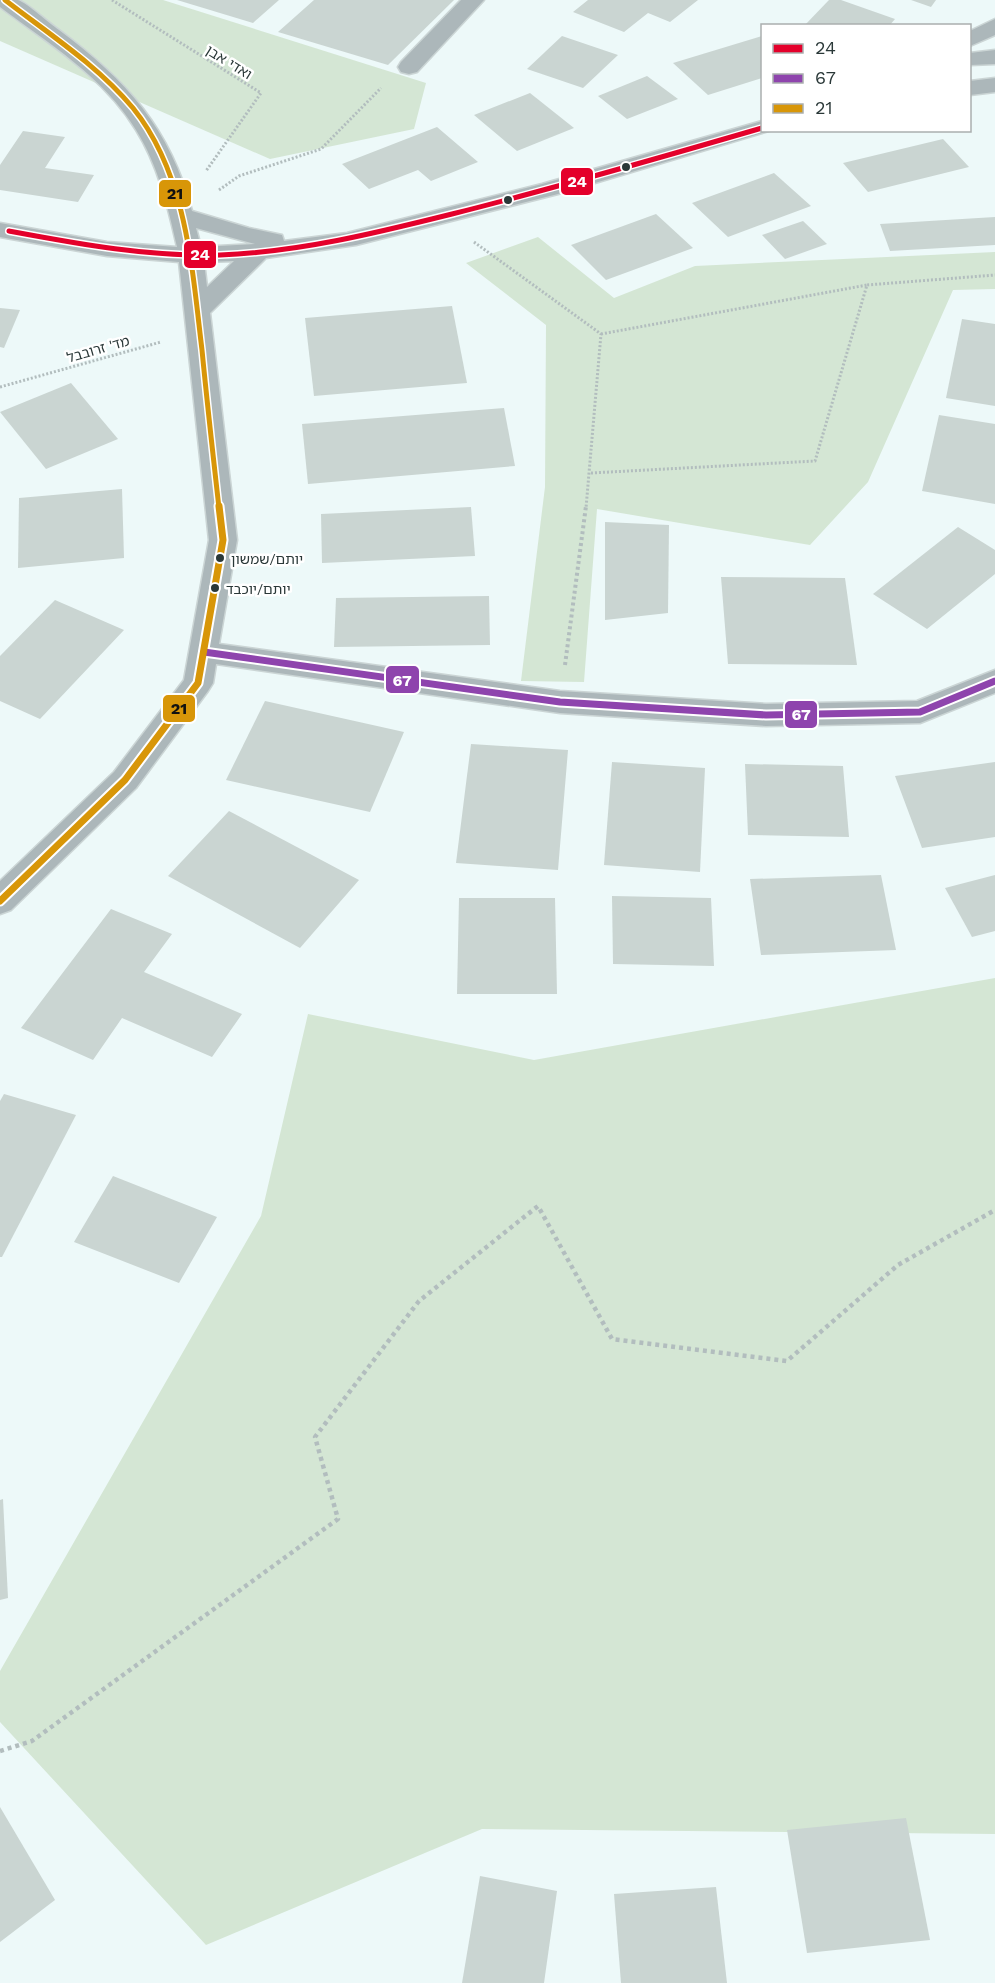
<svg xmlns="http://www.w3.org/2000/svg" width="995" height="1983" font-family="'Work Sans','Noto Sans Hebrew',sans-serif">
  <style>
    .green { fill: #d4e6d4 }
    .building { fill: #cad5d2 }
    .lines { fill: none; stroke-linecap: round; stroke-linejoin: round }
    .minor-casing { stroke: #cbd5d5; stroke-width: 3 }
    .path-far2 { stroke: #b2bdbe; stroke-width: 3; stroke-dasharray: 2 2; stroke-linecap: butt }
    .path-far1 { stroke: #b2bdbe; stroke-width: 4; stroke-dasharray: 3 3; stroke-linecap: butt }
    .path { stroke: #b2bdbe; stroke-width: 4.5; stroke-dasharray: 4 4; stroke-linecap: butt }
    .minor { fill: #acb7ba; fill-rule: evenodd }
    .bus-1-casing { stroke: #fff; stroke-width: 8 }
    .bus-2-casing { stroke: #fff; stroke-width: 11 }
    .bus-3-far1-casing { stroke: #fff; stroke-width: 8 }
    .bus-3-casing { stroke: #fff; stroke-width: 11 }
    .bus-1 { stroke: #e4002b; stroke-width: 5 }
    .bus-2 { stroke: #8e44ad; stroke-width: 7 }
    .bus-3-far1 { stroke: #d89608; stroke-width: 5 }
    .bus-3 { stroke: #d89608; stroke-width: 7 }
    .bus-dot { fill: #2a3838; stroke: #fff; stroke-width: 2 }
    .labels { text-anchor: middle; stroke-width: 5; stroke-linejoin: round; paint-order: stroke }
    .far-street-label { font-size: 14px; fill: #2a3838; stroke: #fff }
    .bus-label { font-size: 14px; fill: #2a3838; stroke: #fff; text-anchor: start }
    .line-badge { stroke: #fff; stroke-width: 2 }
    .badge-label { font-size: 16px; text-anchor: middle; font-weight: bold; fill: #fff }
    .pale-badge-label { font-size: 16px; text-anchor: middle; font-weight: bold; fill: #111 }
  </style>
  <rect width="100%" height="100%" fill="#edf9f9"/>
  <!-- green -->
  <g class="green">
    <path d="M0 0H163L426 83 414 129 270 159 0 41Z"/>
    <path d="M538 237 614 298 695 266 995 252V289L953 290 868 482 810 545 597 509 584 682 521 681 545 487 546 325 466 263Z"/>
    <path d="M995 978V1834L482 1829 206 1945 0 1722V1671L261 1216 308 1014 534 1060Z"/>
  </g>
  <!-- building -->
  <g class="building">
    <path d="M177 0H279L253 23Z"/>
    <path d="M314 0H454L388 65 278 32Z"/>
    <path d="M588 0H698L670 22 648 13 624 32 573 12Z"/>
    <path d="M829 0H841L895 19 889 26H804Z"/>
    <path d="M911 0H936L931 7Z"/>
    <path d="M562 36 618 55 583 88 527 69Z"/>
    <path d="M762 36V78L708 95 673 63Z"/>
    <path d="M647 76 678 99 627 119 598 96Z"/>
    <path d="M530 93 574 128 517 151 474 115Z"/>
    <path d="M437 127 478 162 431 181 418 170 369 189 342 164Z"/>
    <path d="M23 131 65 137 45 168 94 175 78 202 0 190V165Z"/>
    <path d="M943 139 969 167 868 192 843 163Z"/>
    <path d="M774 173 811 206 728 237 692 203Z"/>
    <path d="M656 214 693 248 606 280 571 245Z"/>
    <path d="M995 217V245L890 251 880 224Z"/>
    <path d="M803 221 827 244 785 259 762 235Z"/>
    <path d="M452 306 467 383 314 396 305 318Z"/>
    <path d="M0 308 20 310 4 348 0 347Z"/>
    <path d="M962 319 995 324V406L946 398Z"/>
    <path d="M71 383 118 439 46 469 0 412Z"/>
    <path d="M504 408 515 466 308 484 302 424Z"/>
    <path d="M939 415 995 424V504L922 491Z"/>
    <path d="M122 489 124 558 18 568 19 498Z"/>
    <path d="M471 507 475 556 322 563 321 514Z"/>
    <path d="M605 522 669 525 668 613 605 620Z"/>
    <path d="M958 527 995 550V574L927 629 873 594Z"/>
    <path d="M721 577 845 578 857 665 728 664Z"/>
    <path d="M489 596 490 645 334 647 336 598Z"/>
    <path d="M55 600 124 630 40 719 0 701V656Z"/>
    <path d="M265 701 404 732 370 812 226 780Z"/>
    <path d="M471 744 568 750 558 870 456 863Z"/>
    <path d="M612 762 705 768 700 872 604 865Z"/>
    <path d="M995 762V837L922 848 895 776Z"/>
    <path d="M745 764 843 766 849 837 748 835Z"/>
    <path d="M229 811 359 880 300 948 168 876Z"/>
    <path d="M881 875 896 950 761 955 750 879Z"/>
    <path d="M995 875V931L972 937 945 888Z"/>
    <path d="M612 896 711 898 714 966 613 964Z"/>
    <path d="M459 898H555L557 994H457Z"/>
    <path d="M111 909 172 934 144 972 242 1014 212 1057 122 1018 93 1060 21 1028Z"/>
    <path d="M4 1094 76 1115 2 1257H0V1101Z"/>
    <path d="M113 1176 217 1217 179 1283 74 1242Z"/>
    <path d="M3 1499 8 1598 0 1600V1500Z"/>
    <path d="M0 1807 55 1900 0 1942Z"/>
    <path d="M906 1818 930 1940 807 1953 787 1830Z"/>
    <path d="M480 1876 557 1891 544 1983H462Z"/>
    <path d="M716 1887 727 1983H621L614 1894Z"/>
  </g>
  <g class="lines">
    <defs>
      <g id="minor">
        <path d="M0 0C5 0 14 0 18 0 27 3 50 24 59 30 127 81 170 128 192 211L249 228 282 235 284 241 347 233 542 184 762 121V130H772L558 194 356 245 266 258 210 313 237 540 219 644 560 691 766 704 917 701 995 670V693L920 723 766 726 560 713 216 664 213 683 208 691 136 788 11 910 0 914V881L114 772 184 680 209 540 179 262 107 256 0 237V223L107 242 177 247C168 207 158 165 136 130 104 77 48 43 0 7ZM196 228 255 244 201 247ZM234 261 207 287 204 262Z"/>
        <path d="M461 0H484L417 72 409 74 401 72 398 67 401 62Z"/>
        <path d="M995 19V35L970 46V31Z"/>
        <path d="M995 50V64L970 65V53Z"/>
        <path d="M995 78V92L970 95V81Z"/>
      </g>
    </defs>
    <!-- minor casing -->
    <use href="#minor" class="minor-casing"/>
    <!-- path-far2 -->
    <g class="path-far2">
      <path d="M112 0 261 93 206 171"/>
      <path d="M219 190 239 176 321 149 381 88"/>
      <path d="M474 242 601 334 586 508"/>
      <path d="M601 334 867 285"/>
      <path d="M0 387 161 342"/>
      <path d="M591 473 815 461 867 285 995 275"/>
    </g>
    <!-- path-far1 -->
    <path class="path-far1" d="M565 665 586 506"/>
    <!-- path -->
    <path class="path" d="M0 1751 32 1741 338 1519 315 1437 419 1301 538 1206 612 1339 787 1361 898 1265 995 1210"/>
    <!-- minor -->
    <use href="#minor" class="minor"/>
    <defs>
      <path id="bus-1" d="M9 231C79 244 148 257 220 255 299 252 376 233 452 214 556 188 659 158 762 128"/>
      <path id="bus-2" d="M204 652 560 702 766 715 920 712 995 681"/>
      <path id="bus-3-far1" d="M5 0C49 34 97 65 133 108 187 175 192 269 202 350 207 402 213 455 219 508"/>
      <path id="bus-3" d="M0 901 125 780 198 683 223 540 219 506"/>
    </defs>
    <!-- bus-1 casing -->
    <use href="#bus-1" class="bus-1-casing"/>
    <!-- bus-2 casing -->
    <use href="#bus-2" class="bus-2-casing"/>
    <!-- bus-3-far1 casing -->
    <use href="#bus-3-far1" class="bus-3-far1-casing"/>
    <!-- bus-3 casing -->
    <use href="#bus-3" class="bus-3-casing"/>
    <!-- bus-1 -->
    <use href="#bus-1" class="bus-1"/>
    <!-- bus-2 -->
    <use href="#bus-2" class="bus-2"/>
    <!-- bus-3-far1 -->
    <use href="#bus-3-far1" class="bus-3-far1"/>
    <!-- bus-3 -->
    <use href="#bus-3" class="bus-3"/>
  </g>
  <!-- markers -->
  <g class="bus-dot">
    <circle cx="626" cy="167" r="5"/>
    <circle cx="508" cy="200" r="5"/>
    <circle cx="220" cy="558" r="5"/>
    <circle cx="215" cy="588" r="5"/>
  </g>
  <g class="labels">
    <!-- far-street labels -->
    <g class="far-street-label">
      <text transform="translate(229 62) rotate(32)" y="5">ואדי אבן</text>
      <text transform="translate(98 349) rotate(-16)" y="5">מד' זרובבל</text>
    </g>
    <!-- bus labels -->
    <g class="bus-label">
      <text x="231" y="564">יותם/שמשון</text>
      <text x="226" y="594">יותם/יוכבד</text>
    </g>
  </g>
  <g class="line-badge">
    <rect x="560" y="167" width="34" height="29" rx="6" fill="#e4002b"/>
    <rect x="158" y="179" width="34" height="29" rx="6" fill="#d89608"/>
    <rect x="183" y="240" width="34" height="29" rx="6" fill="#e4002b"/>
    <rect x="385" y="665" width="35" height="29" rx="6" fill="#8e44ad"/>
    <rect x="162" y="694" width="34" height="29" rx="6" fill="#d89608"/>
    <rect x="784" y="700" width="34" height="29" rx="6" fill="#8e44ad"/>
  </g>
  <g class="badge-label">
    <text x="577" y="187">24</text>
    <text x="200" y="260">24</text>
    <text x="402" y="686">67</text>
    <text x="801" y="720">67</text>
  </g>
  <g class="pale-badge-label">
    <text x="175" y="199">21</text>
    <text x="179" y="714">21</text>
  </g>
  <!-- legend -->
  <rect x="761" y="24" width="210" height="108" fill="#ffffff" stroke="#aaafaf" stroke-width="1.5"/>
  <rect x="773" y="44" width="30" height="9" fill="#e4002b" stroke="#aaafaf" stroke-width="1.5"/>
  <text x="815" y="54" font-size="18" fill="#2a3838">24</text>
  <rect x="773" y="74" width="30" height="9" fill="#8e44ad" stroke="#aaafaf" stroke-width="1.5"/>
  <text x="815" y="84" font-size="18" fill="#2a3838">67</text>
  <rect x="773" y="104" width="30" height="9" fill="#d89608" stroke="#aaafaf" stroke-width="1.5"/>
  <text x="815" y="114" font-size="18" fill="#2a3838">21</text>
</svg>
